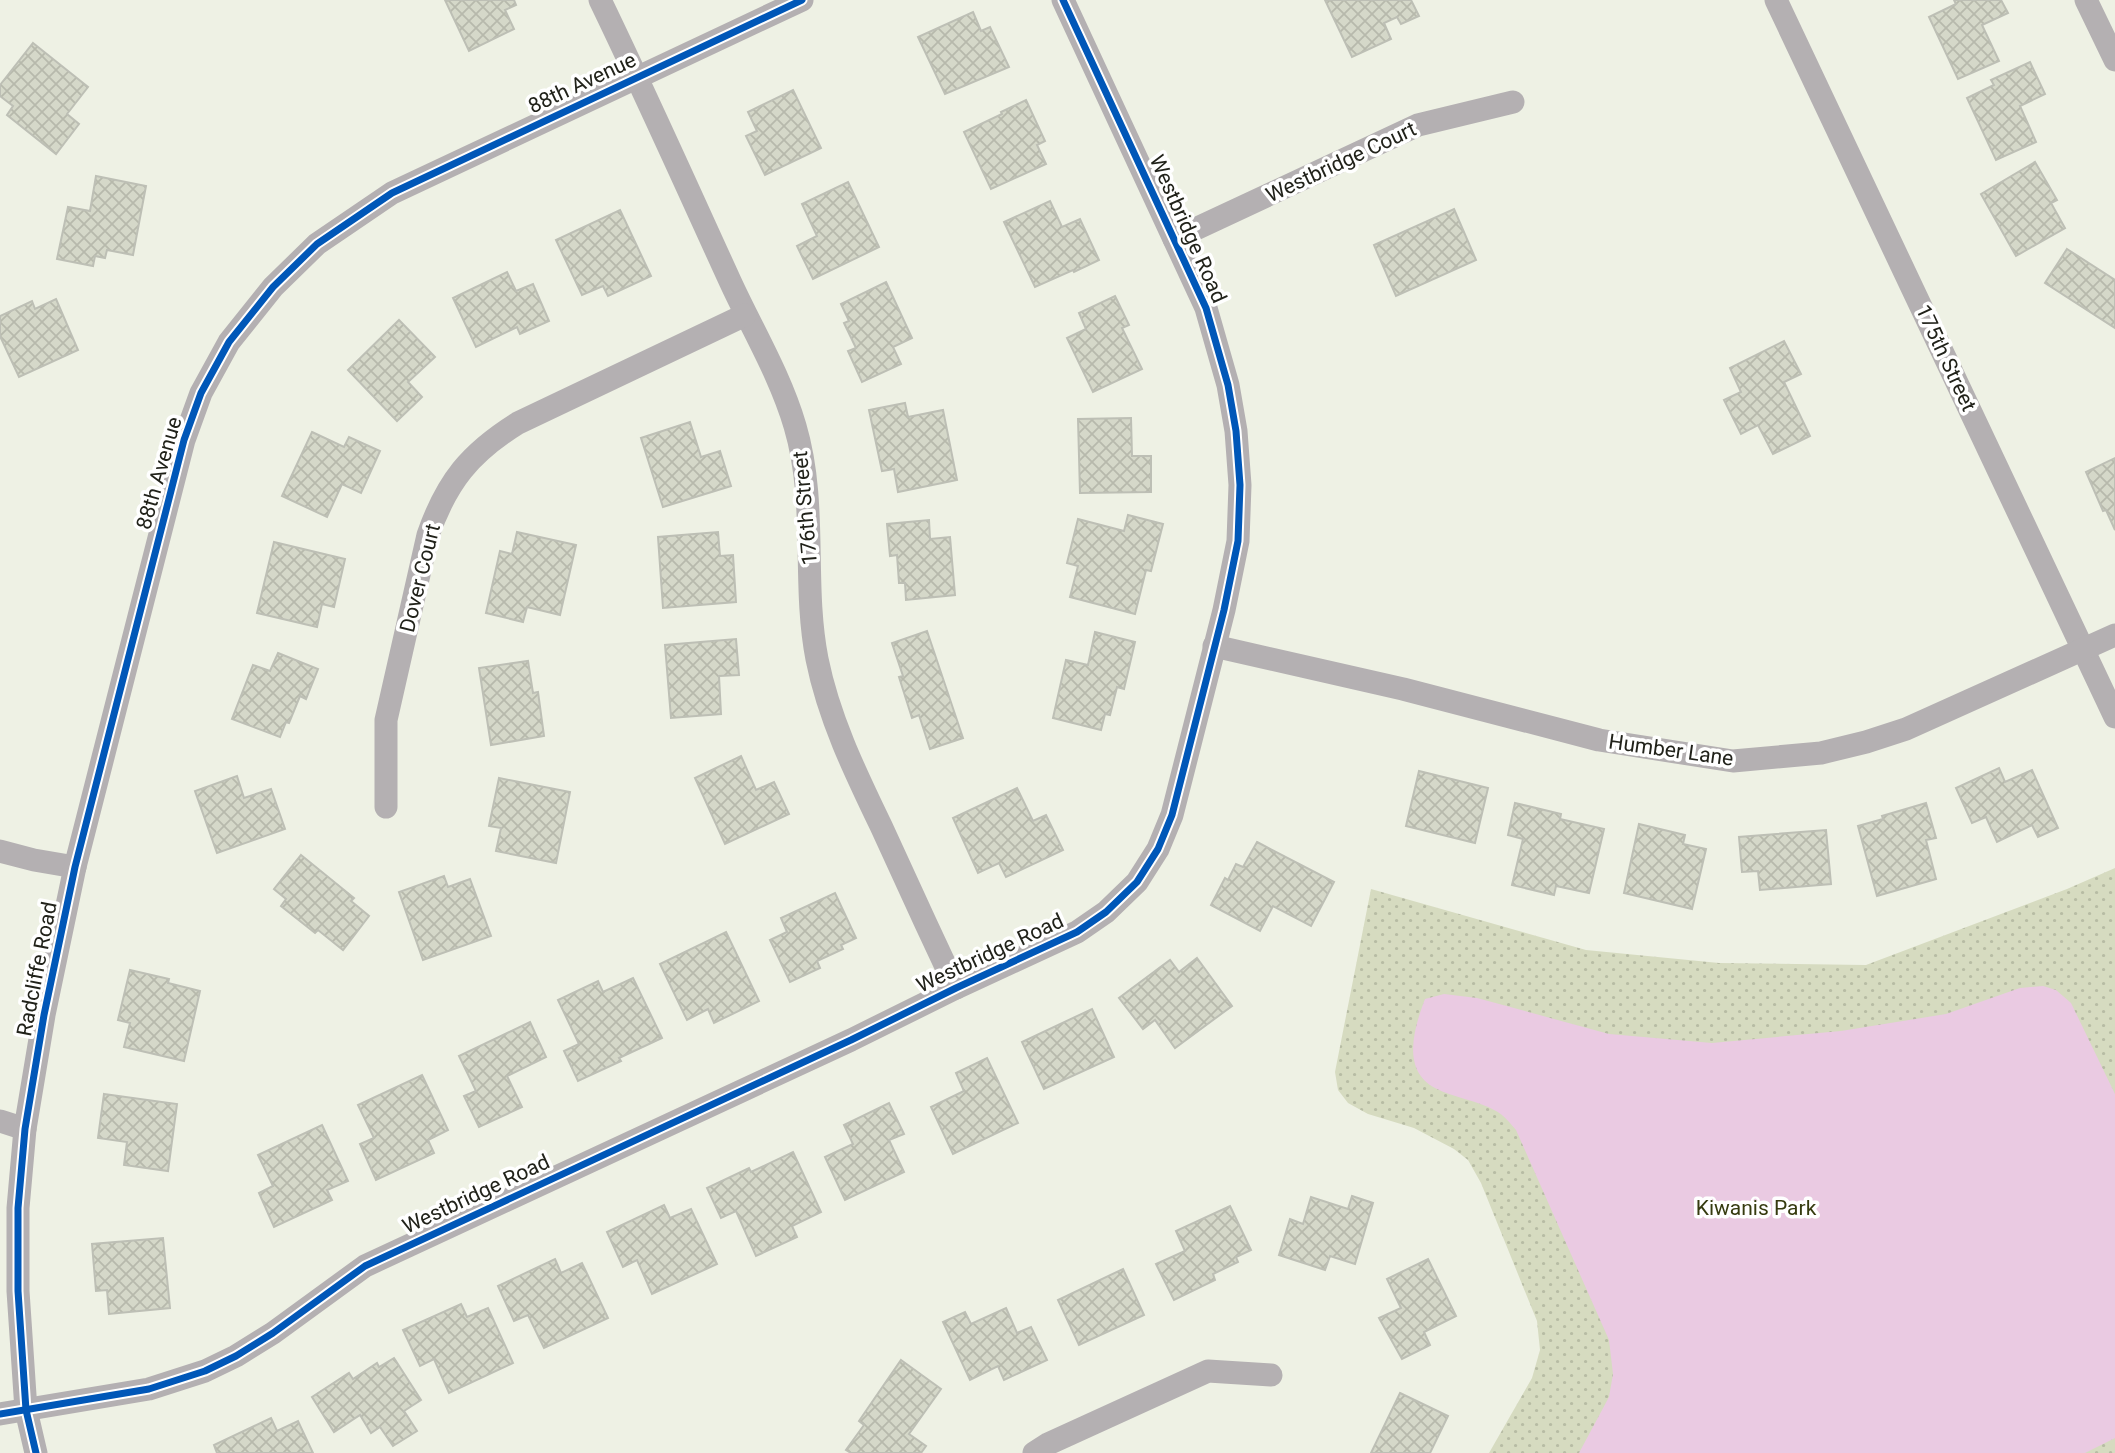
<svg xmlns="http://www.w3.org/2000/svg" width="2115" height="1453" font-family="Roboto,sans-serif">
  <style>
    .park { fill: url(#park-dots) }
    .water { fill: #eacae2 }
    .building { fill: url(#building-cross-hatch); stroke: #bdbfb5; stroke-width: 2 }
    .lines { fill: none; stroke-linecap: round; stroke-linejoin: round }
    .minor { stroke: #b4b0b2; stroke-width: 23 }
    .cycleway-casing { stroke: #fff; stroke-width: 11 }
    .cycleway { stroke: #0057b8; stroke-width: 7 }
    .labels { text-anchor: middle; stroke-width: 7; stroke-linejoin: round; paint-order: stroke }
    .street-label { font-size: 21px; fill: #21221a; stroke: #fff }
    .park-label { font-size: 21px; fill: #363b10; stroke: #fff }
  </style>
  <defs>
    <pattern id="park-dots" width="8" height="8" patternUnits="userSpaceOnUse" patternTransform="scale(1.75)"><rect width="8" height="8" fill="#d6dbc0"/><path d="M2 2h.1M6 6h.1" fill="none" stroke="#b7bca4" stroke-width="1.8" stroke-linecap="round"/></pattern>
    <pattern id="building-cross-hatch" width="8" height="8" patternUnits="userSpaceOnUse" patternTransform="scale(1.75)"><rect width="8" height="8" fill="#d5d8c9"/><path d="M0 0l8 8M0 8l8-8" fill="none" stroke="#b7b9ac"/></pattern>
  </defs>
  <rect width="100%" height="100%" fill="#eef1e4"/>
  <!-- park -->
  <path class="park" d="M2115 868V1453H1489L1532 1378 1540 1350 1537 1321 1481 1183 1468 1160 1454 1149 1414 1128 1368 1114 1348 1103 1338 1090 1335 1072 1371 889 1586 950 1719 963 1866 965 2067 889Z"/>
  <!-- water -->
  <path class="water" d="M2043 986 2056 990 2071 1003 2115 1094V1438L2085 1453H1579L1609 1397 1613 1374 1609 1340 1516 1130C1510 1123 1504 1115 1496 1111 1477 1100 1454 1098 1435 1088 1401 1070 1414 1028 1425 999L1444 994 1477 998 1609 1034 1712 1043 1841 1031 1946 1014 2020 988Z"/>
  <!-- building -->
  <g class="building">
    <path d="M445 0H514L516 5 505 10 514 29 469 51Z"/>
    <path d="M1325 0H1411L1419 16 1401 24 1397 17 1384 23 1391 39 1352 57Z"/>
    <path d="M1954 0H2001L2008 13 1982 25 1999 61 1958 79 1929 17 1956 4Z"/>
    <path d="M973 12 981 31 990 27 1009 67 945 94 918 37Z"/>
    <path d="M33 43 88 87 67 114 79 124 56 154 7 115 13 106 0 96V85Z"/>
    <path d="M2030 62 2045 94 2020 106 2036 142 1996 160 1967 98 1994 85 1991 80Z"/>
    <path d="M793 90 821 148 765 175 746 136 757 131 748 112Z"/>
    <path d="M1026 100 1045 141 1037 145 1046 164 991 189 964 132 1002 114 1001 112Z"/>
    <path d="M2035 162 2057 200 2051 203 2065 228 2016 256 1981 194Z"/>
    <path d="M96 176 146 186 133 255 107 250 105 258 95 256 93 266 57 259 68 207 90 211Z"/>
    <path d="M848 182 879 247 813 279 797 246 817 236 802 204Z"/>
    <path d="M1050 201 1062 227 1080 219 1099 260 1074 272 1073 270 1035 287 1004 222Z"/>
    <path d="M1454 209 1476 260 1396 296 1374 245Z"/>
    <path d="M620 210 651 276 608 296 603 286 582 295 556 240Z"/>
    <path d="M2067 249 2115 280V328L2045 283Z"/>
    <path d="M507 272 516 291 533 284 549 321 520 334 517 327 476 347 453 298Z"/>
    <path d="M886 282 912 338 893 347 901 364 862 382 848 351 856 348 844 323 849 321 841 304Z"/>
    <path d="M1115 296 1129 325 1122 328 1142 369 1093 392 1067 338 1086 329 1079 313Z"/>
    <path d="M56 299 78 350 19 377 0 336V316L32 301 35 309Z"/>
    <path d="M399 320 435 357 408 382 422 397 397 421 348 370Z"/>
    <path d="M1784 341 1801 374 1784 382 1810 436 1773 454 1758 425 1741 434 1724 400 1741 392 1730 368Z"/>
    <path d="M905 403 908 417 943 410 957 480 898 492 894 469 882 471 869 410Z"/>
    <path d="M1131 418 1132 456H1151V492L1080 493 1078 419Z"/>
    <path d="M690 422 701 457 720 451 731 486 663 507 641 438Z"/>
    <path d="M312 432 344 447 349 437 380 451 361 493 342 484 327 517 282 496Z"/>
    <path d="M2115 458V530L2106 510 2103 511 2086 472Z"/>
    <path d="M1128 515 1163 524 1151 571 1146 570 1135 614 1070 597 1078 566 1067 563 1078 519 1124 531Z"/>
    <path d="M929 520 930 539 950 537 955 595 906 600 905 583H899L897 555 890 556 887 524Z"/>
    <path d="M517 532 576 545 560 615 527 607 523 622 486 613 500 551 512 554Z"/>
    <path d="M718 532 720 556 733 555 736 602 663 608 658 537Z"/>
    <path d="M274 542 345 559 334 607 322 604 317 627 257 613Z"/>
    <path d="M927 631 963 738 930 749 919 715 912 718 899 677 903 676 892 643Z"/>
    <path d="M1095 632 1135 642 1124 689 1117 687 1110 715 1105 714 1101 730 1053 718 1066 660 1088 665Z"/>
    <path d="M736 639 739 675 719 676 721 714 671 718 665 645Z"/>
    <path d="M278 653 318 669 306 699 300 696 289 723 286 722 280 737 232 719 253 665 270 671Z"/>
    <path d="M528 661 533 693 538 692 544 736 491 745 479 668Z"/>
    <path d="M741 756 756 790 774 782 789 814 725 844 695 778Z"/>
    <path d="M1999 768 2005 782 2032 770 2058 828 2038 837 2032 825 1997 842 1986 817 1972 823 1956 788Z"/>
    <path d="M1419 771 1488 788 1475 843 1406 826Z"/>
    <path d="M237 776 244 798 271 789 285 829 217 853 195 791Z"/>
    <path d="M499 778 570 792 556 863 496 851 501 828 489 826Z"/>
    <path d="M1017 788 1033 821 1046 815 1063 850 1006 877 999 863 978 873 953 818Z"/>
    <path d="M1515 803 1561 814 1560 819 1604 829 1589 893 1556 886 1554 895 1512 885 1523 839 1508 835Z"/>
    <path d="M1926 803 1936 838 1926 840 1936 879 1877 896 1858 826 1883 819 1882 816Z"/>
    <path d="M1639 824 1685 835 1683 844 1706 849 1692 909 1624 893Z"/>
    <path d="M1826 830 1831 884 1760 890 1758 871 1742 872 1739 837Z"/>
    <path d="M1257 842 1334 882 1311 926 1273 906 1260 931 1211 905 1225 878 1228 880 1236 864 1243 867Z"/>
    <path d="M301 855 354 898 351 901 369 916 343 950 318 930 315 933 281 906 286 899 274 889Z"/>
    <path d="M444 876 448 887 470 879 491 936 423 960 399 892Z"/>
    <path d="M835 893 856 938 841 945 843 949 817 961 820 968 790 982 770 940 787 932 781 918Z"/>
    <path d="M726 932 759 1001 714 1023 708 1009 687 1020 660 964Z"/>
    <path d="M1197 958 1232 1006 1175 1048 1155 1020 1143 1029 1119 998 1170 960 1179 972Z"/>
    <path d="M130 970 169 979 168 983 200 991 184 1061 124 1047 130 1023 118 1020Z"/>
    <path d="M633 978 662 1038 619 1058 621 1061 578 1081 564 1051 579 1044 558 1000 598 981 603 992Z"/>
    <path d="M1092 1009 1114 1057 1044 1089 1022 1042Z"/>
    <path d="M530 1022 546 1057 507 1076 522 1107 479 1127 464 1096 476 1091 459 1056Z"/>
    <path d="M987 1058 1018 1123 953 1154 931 1107 964 1091 956 1073Z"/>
    <path d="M422 1075 448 1130 428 1140 434 1153 376 1180 360 1144 374 1138 358 1105Z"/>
    <path d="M104 1094 177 1104 168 1171 124 1165 127 1142 98 1138Z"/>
    <path d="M889 1103 904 1134 889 1140 904 1172 845 1200 825 1157 853 1144 844 1125Z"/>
    <path d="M322 1125 348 1181 327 1190 332 1200 274 1227 259 1193 273 1186 258 1155Z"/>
    <path d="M793 1152 821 1212 792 1226 797 1237 756 1256 736 1211 721 1218 707 1188 749 1168 751 1172Z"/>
    <path d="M1352 1196 1373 1203 1355 1264 1330 1256 1325 1270 1279 1255 1290 1219 1303 1224 1311 1197 1348 1209Z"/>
    <path d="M664 1205 670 1218 691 1209 717 1264 652 1294 637 1260 623 1267 607 1232Z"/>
    <path d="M1230 1206 1251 1250 1236 1257 1238 1262 1213 1274 1215 1280 1174 1300 1156 1264 1185 1251 1176 1231Z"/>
    <path d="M163 1238 170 1308 109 1314 107 1290 96 1291 92 1244Z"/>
    <path d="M555 1259 561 1273 582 1263 608 1318 544 1348 528 1315 514 1321 498 1286Z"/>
    <path d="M1428 1259 1456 1316 1424 1332 1430 1345 1402 1359 1379 1318 1401 1308 1387 1279Z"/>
    <path d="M1123 1269 1144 1315 1079 1345 1058 1300Z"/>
    <path d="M461 1304 467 1317 488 1308 513 1363 449 1393 434 1359 420 1366 403 1330Z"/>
    <path d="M1006 1308 1017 1333 1031 1327 1047 1360 1004 1380 998 1366 970 1380 943 1322 965 1312 971 1324Z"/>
    <path d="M394 1358 421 1400 404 1411 417 1431 393 1446 380 1427 371 1433 360 1415 334 1432 312 1397 349 1373 353 1379 377 1363 379 1367Z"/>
    <path d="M901 1360 941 1389 909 1434 926 1446 921 1453H851L846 1450 864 1425 859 1421Z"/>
    <path d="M1400 1393 1448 1416 1430 1453H1371Z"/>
    <path d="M271 1418 277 1431 298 1421 313 1453H217L214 1445Z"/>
  </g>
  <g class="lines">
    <!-- minor -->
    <g class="minor">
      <path d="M600 0C645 93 687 187 730 281 752 329 780 375 795 426 818 504 802 582 817 659 829 719 856 774 882 828 906 881 931 935 956 988"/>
      <path d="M1776 0 2115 717"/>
      <path d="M2086 0 2115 60"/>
      <path d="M1174 239 1418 125 1513 102"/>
      <path d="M1214 646 1403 689 1599 740 1733 761 1821 753 1866 742 1906 729 2115 635"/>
      <path d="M386 807V720L428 535C447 481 470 453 518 423L745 315"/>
      <path d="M0 851 34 860 75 867"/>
      <path d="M0 1121 25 1129"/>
      <path d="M0 1414 149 1389 205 1371 236 1356 273 1333 365 1266 851 1040 956 988 1077 932 1106 912 1137 882 1158 849 1172 815 1224 610 1238 541 1240 485 1236 431 1228 385 1206 308 1063 0"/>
      <path d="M36 1453 26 1410 18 1291V1208L25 1129 44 1015 75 867 184 440 201 393 229 342 273 287 317 244 392 193 802 0"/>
      <path d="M1034 1453 1048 1444 1208 1371 1271 1375"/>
    </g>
    <defs>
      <g id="cycleway">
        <path d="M0 1414 149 1389 205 1371 236 1356 273 1333 365 1266 851 1040 956 988 1077 932 1106 912 1137 882 1158 849 1172 815 1224 610 1238 541 1240 485 1236 431 1228 385 1206 308 1063 0"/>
        <path d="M36 1453 26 1410 18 1291V1208L25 1129 44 1015 75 867 184 440 201 393 229 342 273 287 317 244 392 193 802 0"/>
      </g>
    </defs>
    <!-- cycleway casing -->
    <use href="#cycleway" class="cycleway-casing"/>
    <!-- cycleway -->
    <use href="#cycleway" class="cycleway"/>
  </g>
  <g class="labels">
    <!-- street labels -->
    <g class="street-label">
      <text transform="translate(582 83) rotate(-25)" y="7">88th Avenue</text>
      <text transform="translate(1341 162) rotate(-25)" y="7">Westbridge Court</text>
      <text transform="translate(1188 229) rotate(66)" y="7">Westbridge Road</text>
      <text transform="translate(1946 358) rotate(65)" y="7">175th Street</text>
      <text transform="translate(159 473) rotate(-74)" y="7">88th Avenue</text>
      <text transform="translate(805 508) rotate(-95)" y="7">176th Street</text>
      <text transform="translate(420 578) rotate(-76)" y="7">Dover Court</text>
      <text transform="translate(1671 750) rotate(8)" y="7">Humber Lane</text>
      <text transform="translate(990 953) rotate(-25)" y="7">Westbridge Road</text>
      <text transform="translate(37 969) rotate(-79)" y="7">Radcliffe Road</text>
      <text transform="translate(476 1194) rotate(-25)" y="7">Westbridge Road</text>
    </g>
    <!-- park labels -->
    <g class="park-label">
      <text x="1756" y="1215">Kiwanis Park</text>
    </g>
  </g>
</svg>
